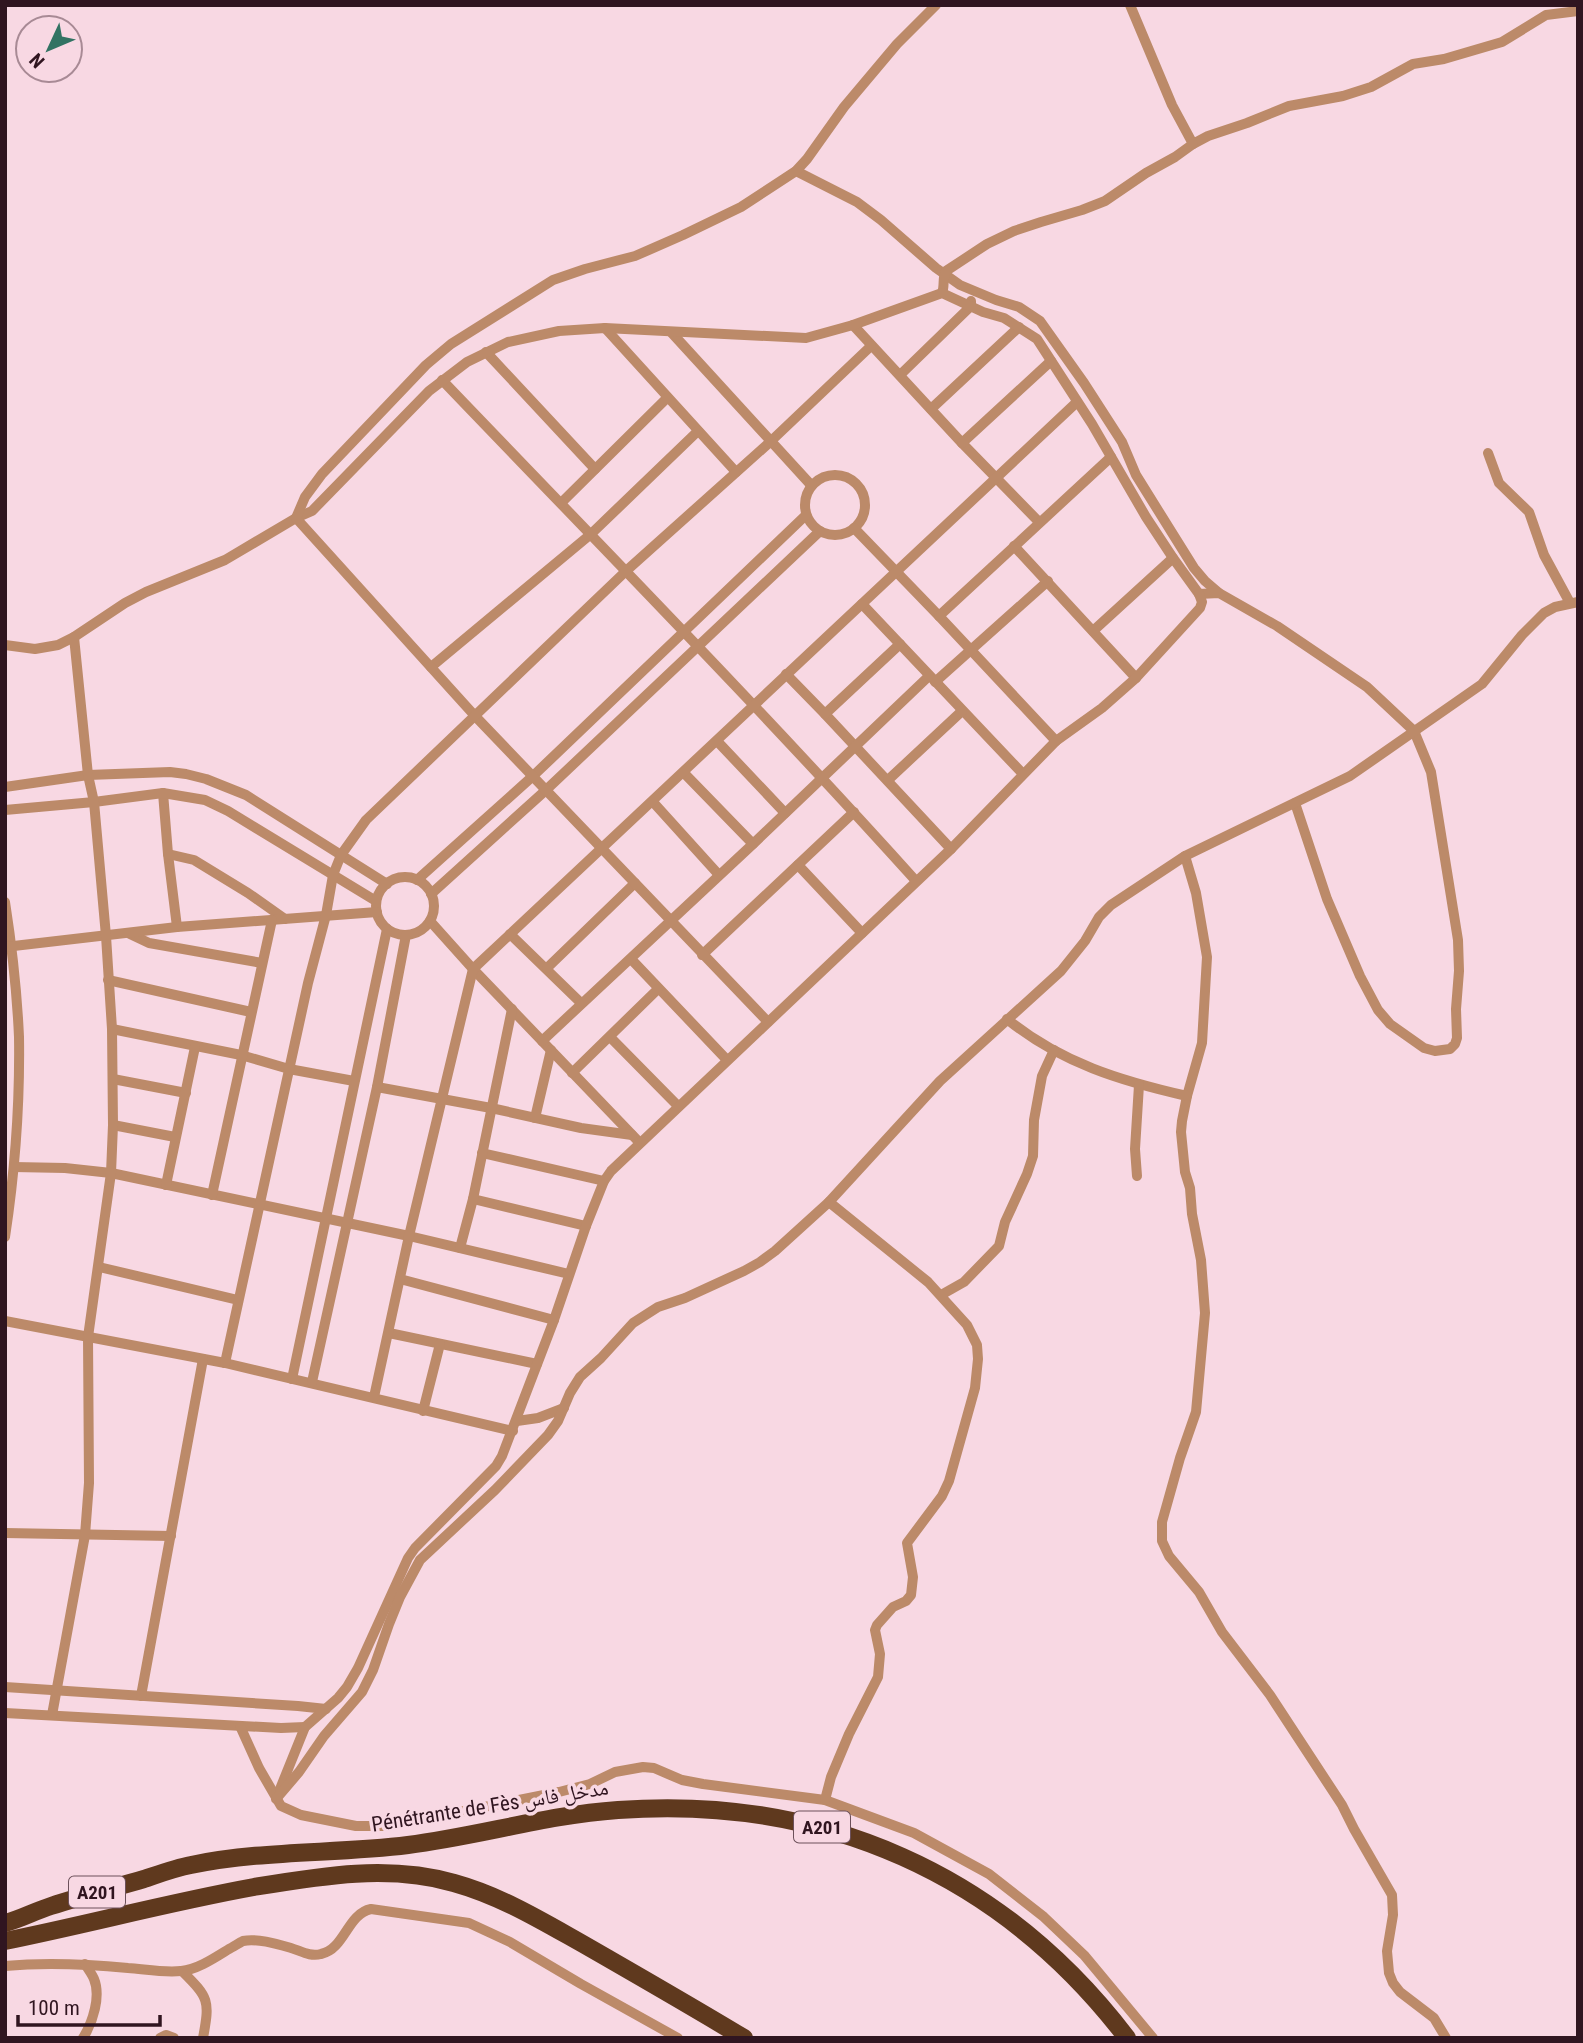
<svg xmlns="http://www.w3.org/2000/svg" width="1583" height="2043" font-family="'Roboto Condensed','Noto Naskh Arabic',sans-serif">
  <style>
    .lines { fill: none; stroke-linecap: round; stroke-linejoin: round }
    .minor { stroke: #bc8a69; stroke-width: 10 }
    .motorway { stroke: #5f391e; stroke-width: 18 }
    .labels { text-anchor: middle; stroke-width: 7; stroke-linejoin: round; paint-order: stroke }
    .shield { fill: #f8d8e3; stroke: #6c505a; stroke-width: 2 }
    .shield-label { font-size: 19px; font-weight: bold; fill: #301520 }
    .street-label { font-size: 21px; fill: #301520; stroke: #f8d8e3 }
  </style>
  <rect width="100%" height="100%" fill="#f8d8e3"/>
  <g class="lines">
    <!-- minor -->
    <g class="minor">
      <path d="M1130 5 1172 105 1193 144 1208 136 1247 123 1289 106 1343 96 1371 87 1413 64 1444 59 1502 42 1546 15 1578 11"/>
      <path d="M796 171 857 202 881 220 936 268 960 285 996 300 1019 307 1040 321 1084 383 1122 442 1136 475 1194 568 1205 581 1219 593"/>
      <path d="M942 293C945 286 942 277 946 271L987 244 1014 231 1041 222 1082 210 1105 201 1146 173 1175 157 1193 144"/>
      <path d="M853 325 962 443 1039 522"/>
      <path d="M605 328 736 472"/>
      <path d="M671 332 811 485"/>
      <path d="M486 352 595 469"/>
      <path d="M900 375 971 306V301"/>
      <path d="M442 380C601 546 762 710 916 881"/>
      <path d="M931 409 1019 327"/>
      <path d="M962 443 1051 361"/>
      <path d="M1488 453 1499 483 1529 512 1544 555 1570 603"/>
      <circle cx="835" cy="505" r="30"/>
      <path d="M561 503 667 398"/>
      <path d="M854 528 939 616 1056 741"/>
      <path d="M1014 546 1136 678"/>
      <path d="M862 604 1023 774"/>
      <path d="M939 616 1111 457"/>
      <path d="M1093 631 1173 558"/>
      <path d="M900 644 825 714 951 849"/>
      <path d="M5 645 35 649 58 645 74 637 125 603 146 592 225 560 296 518 312 511 429 391 467 362 508 342 559 331 605 328 806 338 853 325 942 293 983 312 1004 318 1037 339 1092 424 1146 517 1173 558 1199 594 1219 593 1277 626 1367 687 1414 731 1431 772 1458 940 1459 971 1456 1009 1457 1038 1455 1044 1450 1049 1435 1051 1424 1048 1390 1024 1378 1010 1360 976 1327 899 1295 803"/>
      <path d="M431 667 591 534 698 431"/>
      <path d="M786 674 825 714"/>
      <path d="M935 682 1048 581"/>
      <path d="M717 741 785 813"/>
      <path d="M684 773 753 844"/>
      <path d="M888 780 962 711"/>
      <path d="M5 787 88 775 170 772 186 774 206 779 246 795 387 884"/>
      <path d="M163 793 168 854 177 927"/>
      <path d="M653 802 719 875"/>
      <path d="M5 810 94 802 163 793 205 800 228 811 376 901"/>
      <path d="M168 854 194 860 248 893 285 919"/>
      <path d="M1185 856 1196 893 1207 957 1202 1043 1187 1096 1182 1121 1181 1132 1185 1172 1190 1188 1192 1214 1201 1260 1205 1313 1196 1412 1180 1458 1162 1522V1541L1169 1556 1199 1592 1222 1632 1270 1695 1342 1805 1354 1829 1392 1895 1393 1915 1387 1951 1389 1973 1393 1983 1400 1992 1434 2018 1446 2038"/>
      <path d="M798 865 862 933"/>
      <circle cx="405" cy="906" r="29"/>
      <path d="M417 880 533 776 806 515"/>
      <path d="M431 894 546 790 820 531"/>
      <path d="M5 902C12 947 17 992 19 1037 20 1104 15 1171 5 1237"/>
      <path d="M430 921 473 969 639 1142"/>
      <path d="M130 934 149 943 262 963"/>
      <path d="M510 934 581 1003"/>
      <path d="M5 947 177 927 377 912"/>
      <path d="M702 955 854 812"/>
      <path d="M631 959 727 1060"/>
      <path d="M547 968 635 883"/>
      <path d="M108 980 251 1012"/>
      <path d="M1007 1019C1061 1063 1121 1081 1187 1096"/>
      <path d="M768 1022 475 716 296 518 305 497 322 474 426 365 451 344 553 280 585 269 635 256 683 235 741 207 796 171 807 159 844 107 897 44 936 5"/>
      <path d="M112 1029 241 1055 289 1069 354 1081"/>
      <path d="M610 1037 678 1106"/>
      <path d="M542 1041 753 844 929 676"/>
      <path d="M572 1073 658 989"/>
      <path d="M113 1079 186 1093"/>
      <path d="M377 1087 491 1108 581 1128 632 1135"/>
      <path d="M535 1118 551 1050"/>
      <path d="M113 1125 175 1137"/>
      <path d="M482 1153 604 1181"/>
      <path d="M14 1167 65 1168 111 1173 409 1236 569 1274"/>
      <path d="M1137 1176 1135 1149 1139 1085"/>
      <path d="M166 1185 195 1047"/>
      <path d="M212 1195 272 920"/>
      <path d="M473 1199 586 1226"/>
      <path d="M460 1248 473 1199 512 1009"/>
      <path d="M99 1267 238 1300"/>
      <path d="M400 1279 554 1320"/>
      <path d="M941 1295 964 1282 999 1246 1005 1222 1027 1174 1033 1156 1034 1120 1042 1076 1054 1050"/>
      <path d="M5 1321 225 1363 513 1431"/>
      <path d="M389 1333 537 1364"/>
      <path d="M225 1363 308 983 326 915 333 875 341 855 366 820 626 571 770 442 871 346"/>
      <path d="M292 1379 387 929"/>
      <path d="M312 1382 377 1087 406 935"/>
      <path d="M374 1397 409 1236 473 969 1077 402"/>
      <path d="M423 1411 440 1344"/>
      <path d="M517 1421 538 1418 564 1408"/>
      <path d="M5 1533 171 1536"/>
      <path d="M5 1687 298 1706 326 1709"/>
      <path d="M141 1696 203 1359"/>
      <path d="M5 1713 281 1728 305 1727"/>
      <path d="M52 1715 85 1535 89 1483 88 1337 111 1173 113 1125 112 1029 106 936 94 802 88 775 74 637"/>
      <path d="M240 1726 259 1768 281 1806 301 1815 356 1826H389L559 1792 590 1784 615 1772 643 1767 654 1768 682 1780 703 1784 825 1800 914 1833 989 1874 1044 1917 1084 1955 1153 2038"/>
      <path d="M280 1789 305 1727 338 1698 347 1687 358 1668 408 1558 415 1548 496 1466 502 1456 554 1320 586 1226 604 1181 611 1171 951 849 1056 741 1102 708 1136 678 1200 608 1202 602 1199 594"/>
      <path d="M276 1799 299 1772 324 1736 362 1692 373 1670 389 1624 400 1597 420 1560 495 1490 548 1435 558 1421 570 1393 580 1377 601 1358 633 1323 658 1307 685 1298 744 1271 760 1262 775 1251 829 1202 940 1081 1061 971 1085 941 1099 917 1111 905 1185 856 1350 776 1482 684 1522 635 1544 613 1555 607 1578 602"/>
      <path d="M825 1800 831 1777 849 1734 878 1677 880 1654 875 1630 877 1625 893 1607 906 1601 911 1595 913 1577 907 1543 942 1496 949 1481 975 1388 978 1359 977 1345 967 1325 928 1282 829 1202"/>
      <path d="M5 1966C46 1962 87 1964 128 1968 144 1969 164 1973 181 1971 197 1970 216 1957 229 1949 233 1947 239 1943 243 1941 257 1938 277 1944 291 1948 301 1951 310 1957 321 1954 345 1949 347 1914 371 1909L469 1923 510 1942 581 1984 678 2038"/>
      <path d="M182 1971C209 1998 210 2000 203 2038"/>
      <path d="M83 2038C93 2022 101 1996 94 1979 92 1974 88 1969 85 1964"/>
      <path d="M160 2038 166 2035 174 2038"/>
    </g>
    <!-- motorway -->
    <g class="motorway">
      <path d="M5 1923C21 1919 35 1911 51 1906 82 1896 113 1888 144 1879 159 1874 175 1868 191 1865 263 1850 336 1854 408 1845 479 1836 547 1815 618 1810 823 1795 1002 1874 1127 2038"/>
      <path d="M5 1941C89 1924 171 1902 254 1887 320 1876 389 1864 454 1883 501 1896 542 1921 583 1944 637 1975 691 2006 744 2038"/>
    </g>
  </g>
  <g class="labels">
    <!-- shield labels -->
    <g class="shield">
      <rect x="794" y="1811.5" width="56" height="31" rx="5"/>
      <rect x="69" y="1876.5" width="56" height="31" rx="5"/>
    </g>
    <g class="shield-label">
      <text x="822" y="1834">A201</text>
      <text x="97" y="1899">A201</text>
    </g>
    <!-- street labels -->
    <g class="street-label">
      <text transform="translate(490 1806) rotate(-9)" y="7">Pénétrante de Fès مدخل فاس</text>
    </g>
  </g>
  <!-- border -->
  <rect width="1583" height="2043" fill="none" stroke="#301520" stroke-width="14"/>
  <!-- north arrow -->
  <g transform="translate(49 49) rotate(226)"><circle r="33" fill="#f8d8e3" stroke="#a88a95" stroke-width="2"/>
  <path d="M0-5L12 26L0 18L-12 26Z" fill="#327363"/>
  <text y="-10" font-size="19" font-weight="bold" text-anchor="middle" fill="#301520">N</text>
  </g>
  <!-- scale -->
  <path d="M18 2015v10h142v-10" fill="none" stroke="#301520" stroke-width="3.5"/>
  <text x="28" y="2015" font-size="21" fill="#301520" stroke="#f8d8e3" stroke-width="5" paint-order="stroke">100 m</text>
</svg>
